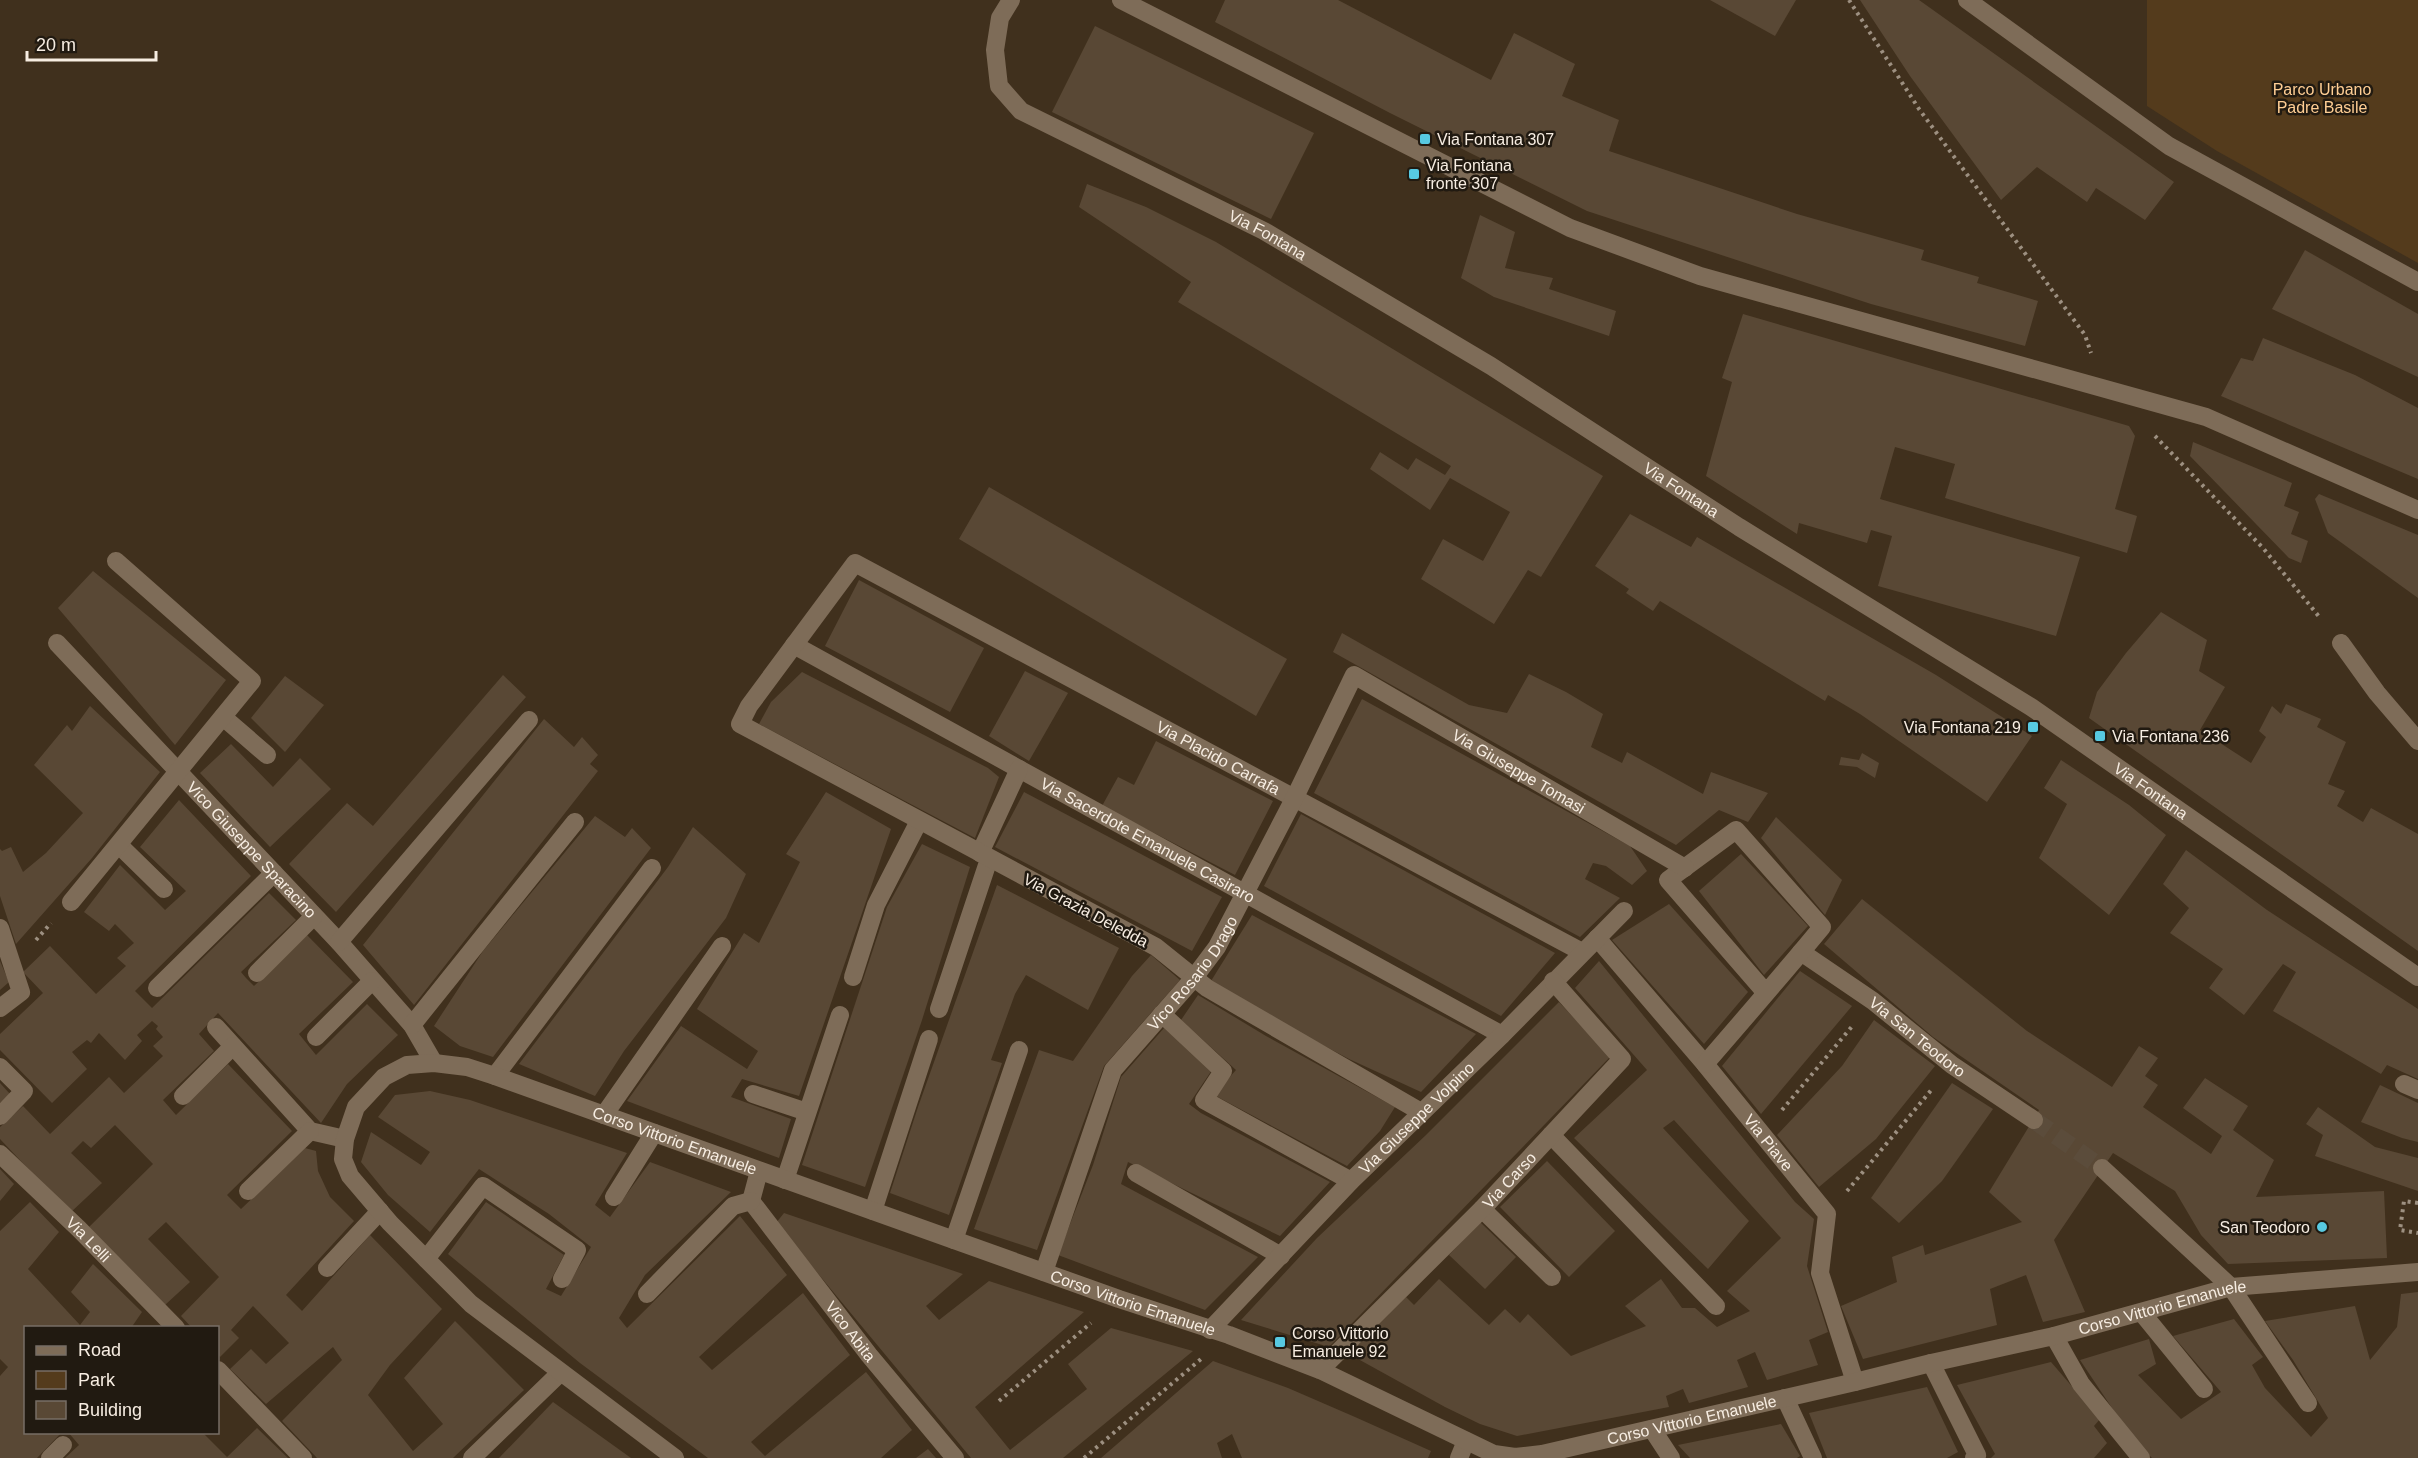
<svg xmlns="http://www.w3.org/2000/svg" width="2418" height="1458" font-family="Helvetica,sans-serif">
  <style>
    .green { fill: #543b1c }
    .building { fill: #594835 }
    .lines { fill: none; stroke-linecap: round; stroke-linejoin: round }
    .street-tunnel { stroke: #5b4c3b; stroke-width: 18; stroke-dasharray: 18 9; stroke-linecap: butt }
    .path { stroke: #9d9081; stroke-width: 4; stroke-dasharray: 3 4.5; stroke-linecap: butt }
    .lane { stroke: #7e6c58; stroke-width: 18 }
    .street { stroke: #7e6c58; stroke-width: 18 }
    .secondary { stroke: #7e6c58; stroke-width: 18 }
    .poi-dot { fill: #57c9e1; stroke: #211a11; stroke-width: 2 }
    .labels { text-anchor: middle; stroke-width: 5; stroke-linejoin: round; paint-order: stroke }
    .park-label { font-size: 16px; fill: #ffce94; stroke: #211a11 }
    .poi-label { font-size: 16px; fill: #f7ede2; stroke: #211a11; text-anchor: start }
    .street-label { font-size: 16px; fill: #f7ede2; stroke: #211a11 }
  </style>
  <rect width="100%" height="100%" fill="#40301d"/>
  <!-- green -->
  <path class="green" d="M2147 0H2418V263L2217 151 2147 106Z"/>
  <!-- building -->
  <g class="building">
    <path d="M1225 0H1338L1491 80 1514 33 1575 64 1562 96 1619 120 1609 151 1797 214 1924 250 1921 260 1979 277 1977 283 2038 301 2025 346 1871 304 1587 211 1390 113 1215 22Z"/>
    <path d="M1710 0H1796L1775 36Z"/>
    <path d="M1860 0H1919L2174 182 2145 220 2096 188 2087 202 2037 167 2001 200 1910 76Z"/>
    <path d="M1095 26 1314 133 1271 219 1052 112Z"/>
    <path d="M1087 184 1146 207 1216 242 1603 476 1541 577 1528 570 1494 624 1421 579 1443 539 1483 561 1510 512 1450 478 1430 510 1370 469 1380 452 1408 470 1416 458 1445 475 1451 466 1178 302 1191 282 1079 207Z"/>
    <path d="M1480 215 1515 232 1505 268 1553 278 1549 289 1616 311 1609 336 1494 297 1461 278Z"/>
    <path d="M2305 250 2418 314V377L2272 309Z"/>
    <path d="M1743 314 2129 426 2135 436 2115 509 2137 516 2127 553 1945 498 1955 464 1895 447 1880 499 2080 557 2056 636 1878 586 1892 536 1871 530 1867 543 1799 523 1797 534 1706 476 1732 382 1722 378Z"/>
    <path d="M2263 338 2355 375 2418 408V479L2221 396 2241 358 2253 361Z"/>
    <path d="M2193 442 2292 483 2284 506 2299 512 2291 534 2308 541 2301 563 2289 558 2190 456Z"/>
    <path d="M989 487 1287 659 1256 716 959 539Z"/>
    <path d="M2319 494 2418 535V598L2328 533 2315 499Z"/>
    <path d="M1630 514 1691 547 1697 537 1936 675 2032 736 1987 802 1860 714 1828 695 1825 701 1660 601 1653 611 1626 593 1629 589 1595 566Z"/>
    <path d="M93 571 226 680 175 745 58 608Z"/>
    <path d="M859 580 984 648 950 712 825 646Z"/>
    <path d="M2161 612 2207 640 2199 671 2225 687 2200 730 2251 763 2266 737 2259 731 2272 706 2281 714 2286 704 2321 719 2317 727 2346 742 2328 784 2345 791 2337 806 2363 822 2371 808 2418 834V951L2089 718 2097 692 2126 653Z"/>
    <path d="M1342 633 1469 705 1507 713 1529 674 1566 692 1603 714 1591 747 1622 763 1627 752 1703 794 1711 772 1768 793 1748 822 1719 810 1676 845 1333 652Z"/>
    <path d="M1025 671 1068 693 1029 761 989 736Z"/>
    <path d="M802 672 988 768 999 777 975 838 759 724 771 702Z"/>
    <path d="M503 675 526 697 336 912 289 864 347 803 373 826Z"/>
    <path d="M285 676 324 705 285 752 251 718Z"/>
    <path d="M1362 699 1630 846 1647 871 1632 885 1606 866 1593 863 1585 879 1620 898 1580 937 1314 793Z"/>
    <path d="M90 706 160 772 92 858 16 944 0 896V849L2 851 11 847 23 872 46 853 83 813 34 765 67 725 72 731Z"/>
    <path d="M544 719 574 747 582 737 598 755 590 764 598 771 414 1005 363 945Z"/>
    <path d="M1156 741 1273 801 1235 875 1102 806 1118 777 1134 785Z"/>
    <path d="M231 744 273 787 300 758 331 789 270 847 200 773Z"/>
    <path d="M1862 753 1879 763 1875 778 1857 767 1839 765 1841 757 1859 760Z"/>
    <path d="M2061 760 2129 805 2166 835 2109 915 2039 858 2067 804 2044 788Z"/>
    <path d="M826 792 891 829 799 1096 742 1079 731 1097 791 1119 779 1158 627 1101 681 1026 747 1069 758 1051 697 1009 744 933 759 943 800 862 786 854Z"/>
    <path d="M1024 792 1222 897 1192 951 995 847Z"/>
    <path d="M179 800 251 876 135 991 152 1008 269 893 296 920 241 972 246 978 254 986 307 935 353 982 299 1034 316 1055 367 1004 398 1035 347 1084 321 1123 218 1013 199 1034 214 1051 163 1100 176 1115 228 1064 292 1131 227 1195 241 1209 305 1148 316 1151 318 1171 330 1197 354 1221 286 1295 302 1311 370 1235 442 1309 390 1365 368 1395 413 1451 443 1424 404 1378 455 1321 524 1390 453 1458H317L282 1421 342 1360 333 1347 266 1404 230 1369 251 1349 266 1364 289 1343 253 1306 231 1330 239 1338 220 1357 218 1354V1328H192L181 1316 219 1277 166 1222 148 1239 190 1282 165 1305 89 1227 153 1164 115 1125 91 1148 83 1141 71 1153 102 1183 70 1213 0 1139V1127L23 1106 50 1134 109 1077 124 1093 163 1056 153 1046 163 1037 156 1029 158 1026 152 1021 137 1035 142 1041 125 1060 99 1033 91 1043 87 1040 72 1052 87 1069 52 1103 0 1050V1034L43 993 23 972 50 946 96 994 126 966 117 958 134 943 115 924 109 931 84 912 120 865 165 910 186 891 140 847Z"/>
    <path d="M1301 814 1555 953 1501 1016 1264 886Z"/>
    <path d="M595 816 625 837 632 828 651 848 493 1057 460 1046 434 1026 483 951Z"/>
    <path d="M1776 817 1842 880 1825 915 1761 838Z"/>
    <path d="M693 827 746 874 726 918 624 1051 595 1096 519 1064 668 867Z"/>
    <path d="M922 844 970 867 922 1020 865 1187 802 1165 887 907Z"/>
    <path d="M2186 850 2267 910 2418 1009V1079L2387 1065 2381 1074 2273 1011 2296 972 2283 964 2244 1015 2209 988 2223 969 2170 933 2189 908 2163 884Z"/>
    <path d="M1741 854 1808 926 1764 975 1699 891Z"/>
    <path d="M997 885 1119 948 1088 1010 1026 975 1015 994 991 1060 1002 1063 949 1215 890 1193 918 1107Z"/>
    <path d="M1862 899 2027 1031 2112 1087 2139 1046 2158 1058 2145 1076 2158 1085 2143 1107 2211 1154 2222 1136 2183 1108 2205 1078 2248 1106 2233 1130 2274 1160 2256 1197 2384 1191 2387 1258 2228 1264 2201 1235 2175 1191 2113 1153 2054 1240 2085 1312 2043 1322 2026 1275 1990 1289 1997 1325 1863 1359 1841 1306 1897 1282 1892 1257 1923 1245 1925 1255 2022 1222 1989 1192 2039 1110 1933 1037 1824 944Z"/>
    <path d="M1669 904 1748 992 1704 1044 1612 940Z"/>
    <path d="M1252 915 1476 1034 1421 1092 1349 1059 1255 1009 1211 981Z"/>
    <path d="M1151 955 1180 980 1104 1066 1037 1250 974 1229 1039 1050 1073 1061 1132 976Z"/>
    <path d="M0 961 9 982 0 990Z"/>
    <path d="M1599 961 1795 1202 1814 1219 1807 1266 1828 1332 1809 1340 1818 1365 1767 1380 1755 1352 1737 1360 1748 1387 1689 1403 1683 1389 1666 1396 1669 1407 1517 1436 1480 1424 1445 1407 1349 1354 1406 1297 1414 1305 1439 1279 1489 1325 1505 1309 1520 1323 1528 1314 1571 1356 1646 1326 1625 1306 1661 1279 1682 1308H1695L1717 1327 1750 1311 1727 1291 1781 1238 1674 1120 1663 1128 1749 1221 1708 1269 1574 1138 1647 1070 1575 988Z"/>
    <path d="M1800 971 1852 1006 1761 1114 1722 1066Z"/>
    <path d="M1198 995 1266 1036 1395 1107 1380 1131 1347 1166 1214 1095 1236 1070 1181 1020Z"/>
    <path d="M1559 1002 1610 1057 1329 1347 1241 1320 1317 1238 1426 1135Z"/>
    <path d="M1874 1020 1935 1066 1876 1139 1819 1187 1777 1135 1842 1066Z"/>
    <path d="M1164 1028 1212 1070 1189 1104 1201 1113 1330 1182 1280 1236 1128 1162 1121 1184 1258 1257 1205 1310 1058 1255 1093 1165 1121 1077Z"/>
    <path d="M0 1083 10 1094 0 1103Z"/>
    <path d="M1952 1083 1993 1109 1942 1181 1899 1223 1871 1198Z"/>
    <path d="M2380 1085 2418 1103V1142L2402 1138 2361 1122Z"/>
    <path d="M430 1091 470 1100 627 1153 595 1205 610 1217 650 1162 731 1192 645 1275 619 1318 627 1328 740 1216 787 1275 699 1357 712 1370 803 1293 850 1355 751 1442 765 1456 866 1372 912 1430 881 1458H708L580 1363 448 1254 486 1202 564 1255 546 1289 561 1296 591 1247 549 1214 479 1169 430 1232 388 1195 361 1162 371 1132 421 1165 430 1152 378 1117 395 1095Z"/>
    <path d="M2318 1107 2375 1147 2418 1158V1191L2315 1156 2323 1135 2306 1124Z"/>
    <path d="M1547 1161 1615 1231 1569 1277 1500 1207Z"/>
    <path d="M0 1169 14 1184 0 1201Z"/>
    <path d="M30 1202 59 1232 28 1269 80 1325 90 1312 71 1292 93 1264 142 1312 131 1328H26V1432H62L37 1458H0V1376L8 1367 0 1359V1231Z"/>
    <path d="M784 1213 963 1274 926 1306 939 1320 989 1281 1084 1312 975 1407 1010 1450 1087 1389 1068 1364 1111 1328 1193 1351 1063 1458H971L776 1223Z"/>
    <path d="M1480 1222 1516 1257 1485 1289 1449 1255Z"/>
    <path d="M2418 1292V1458H2152L2140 1446 2116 1414 2080 1360 2149 1339 2156 1364 2138 1375 2181 1419 2221 1392 2173 1336 2234 1319 2263 1357 2252 1365 2265 1388 2311 1437 2328 1418 2293 1360 2265 1321 2355 1306 2370 1360 2397 1327 2401 1294Z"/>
    <path d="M1213 1361 1288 1388 1355 1417 1431 1451 1428 1458H1242L1232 1434 1217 1443 1222 1458H1101Z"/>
    <path d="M2051 1362 2100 1419 2094 1426 2107 1443 2094 1458H1991L1995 1454 1957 1385Z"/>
    <path d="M1927 1387 1958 1452 1947 1458H1827L1809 1413Z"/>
    <path d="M553 1402 631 1458H499Z"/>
    <path d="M1781 1424 1800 1456 1797 1458H1690L1678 1445Z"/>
    <path d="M257 1428 288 1458H65L79 1445 68 1432H202L227 1457Z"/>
    <path d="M928 1449 936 1458H916Z"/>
  </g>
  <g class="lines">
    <!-- street-tunnel -->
    <path class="street-tunnel" d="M2034 1120 2102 1168"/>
    <!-- path -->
    <g class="path">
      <path d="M1849 0 1919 109 2085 335 2091 353"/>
      <path d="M2155 436 2263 548 2321 619"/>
      <path d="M36 940 51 923"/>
      <path d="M1782 1110 1854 1024"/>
      <path d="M1847 1191 1933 1088"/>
      <path d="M2418 1203 2404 1201 2400 1230 2418 1233"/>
      <path d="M999 1401 1091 1323"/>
      <path d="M1084 1458 1201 1359"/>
    </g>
    <!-- lane -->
    <g class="lane">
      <path d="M614 1197 654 1133"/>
      <path d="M2231 1287 2308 1403"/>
    </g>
    <!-- street -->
    <g class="street">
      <path d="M1967 0 2169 146 2418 282"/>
      <path id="s1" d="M57 643 339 942 412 1025 434 1063"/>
      <path d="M2341 643 2377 693 2418 741"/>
      <path id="s2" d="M794 645 1502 1035"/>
      <path d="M223 717 267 755"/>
      <path d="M119 845 164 889"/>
      <path d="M980 853 1019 769"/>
      <path d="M71 902 252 681 116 561"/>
      <path d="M0 928 21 992 0 1008"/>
      <path id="s3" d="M1597 938 1705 1064 1827 1214 1820 1273 1855 1382"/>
      <path d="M339 942 529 720"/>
      <path id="s4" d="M1801 952 1873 1001 1952 1065 2034 1120"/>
      <path d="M257 973 314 916"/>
      <path d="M853 977 876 905 919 821"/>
      <path d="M157 988 274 873"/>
      <path d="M939 1009 989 859"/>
      <path d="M1162 1014 1223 1071 1204 1100 1351 1181"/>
      <path d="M412 1025 575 822"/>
      <path d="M216 1027 310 1131 345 1139"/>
      <path d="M316 1037 372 981"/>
      <path d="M1705 1064C1744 1019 1784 973 1822 927L1736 830 1668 880 1766 993"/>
      <path d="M0 1067 24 1091 0 1116"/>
      <path d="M495 1076 652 868"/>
      <path d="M2404 1084 2418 1090"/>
      <path d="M753 1094 807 1112"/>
      <path d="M183 1096 233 1046"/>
      <path id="s5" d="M1421 1112 1207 988 1156 947 740 724 749 706 855 563 1582 952"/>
      <path d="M604 1115 722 946"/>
      <path d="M1551 1135 1716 1306"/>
      <path id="s6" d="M0 1154 79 1229 176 1328"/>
      <path d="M2102 1168 2231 1287"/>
      <path d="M1136 1173 1281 1256"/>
      <path d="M785 1180 840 1015"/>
      <path d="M248 1191 310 1131"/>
      <path id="s7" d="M751 1201 869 1355 955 1458"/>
      <path d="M751 1201 759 1171"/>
      <path d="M1482 1209 1552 1277"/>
      <path d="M873 1211 929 1039"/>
      <path d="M954 1240 1019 1050"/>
      <path d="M426 1259 483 1186 577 1250 562 1279"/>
      <path d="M327 1268 380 1211"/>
      <path id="s8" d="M1044 1272 1113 1070 1193 979 1217 947 1295 797 1354 675 1685 868"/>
      <path d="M647 1294 733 1206 751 1201"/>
      <path d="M2142 1313 2204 1389"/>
      <path id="s9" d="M1210 1330 1351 1181 1502 1035 1624 911"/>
      <path d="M2054 1336 2081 1384 2141 1458"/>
      <path d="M1931 1363 1977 1455 1974 1458"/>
      <path d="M218 1370 303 1458"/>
      <path id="s10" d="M1320 1370 1482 1209 1622 1059 1553 981"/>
      <path d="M1785 1398 1813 1458"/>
      <path d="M1652 1429 1671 1458"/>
      <path d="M50 1458 63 1445"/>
      <path d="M472 1458 560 1373"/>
      <path d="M1459 1458 1466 1441"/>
    </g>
    <!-- secondary -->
    <g class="secondary">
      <path id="s11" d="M1011 0 1000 18 995 50 999 86 1021 111 1264 231 1491 366 1739 527 2031 707 2418 977"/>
      <path d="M1121 0 1570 228 1700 276 2206 417 2418 510"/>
      <path id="s12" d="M675 1458 471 1304 390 1223 350 1176 343 1159 345 1139 356 1107 384 1077 407 1065 434 1063 467 1067 495 1076 1119 1299 1229 1335 1320 1370 1494 1454 1515 1457 1542 1454 1855 1382 1931 1363 2054 1336 2231 1287 2418 1272"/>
    </g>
  </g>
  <!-- markers -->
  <g class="poi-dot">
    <rect x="1419" y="133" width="12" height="12" rx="3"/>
    <rect x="1408" y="168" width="12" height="12" rx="3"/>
    <rect x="2027" y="721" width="12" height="12" rx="3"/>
    <rect x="2094" y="730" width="12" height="12" rx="3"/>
    <circle cx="2322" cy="1227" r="6"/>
    <rect x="1274" y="1336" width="12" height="12" rx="3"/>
  </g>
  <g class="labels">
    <!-- park labels -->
    <g class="park-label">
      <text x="2322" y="95">Parco Urbano<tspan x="2322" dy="18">Padre Basile</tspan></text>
    </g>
    <!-- poi labels -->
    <g class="poi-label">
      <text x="1437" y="145">Via Fontana 307</text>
      <text x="1426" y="171">Via Fontana<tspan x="1426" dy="18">fronte 307</tspan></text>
      <text x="2021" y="733" text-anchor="end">Via Fontana 219</text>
      <text x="2112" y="742">Via Fontana 236</text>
      <text x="2310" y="1233" text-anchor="end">San Teodoro</text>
      <text x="1292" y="1339">Corso Vittorio<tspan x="1292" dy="18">Emanuele 92</tspan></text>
    </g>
    <!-- street labels -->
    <g class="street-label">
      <text dy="6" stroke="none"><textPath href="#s11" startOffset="399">Via Fontana</textPath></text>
      <text dy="6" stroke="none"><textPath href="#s11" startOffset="885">Via Fontana</textPath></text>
      <text dy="6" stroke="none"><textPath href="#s5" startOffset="1395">Via Placido Carrafa</textPath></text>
      <text dy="6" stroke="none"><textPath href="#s8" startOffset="870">Via Giuseppe Tomasi</textPath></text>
      <text dy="6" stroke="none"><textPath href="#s11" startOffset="1443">Via Fontana</textPath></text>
      <text dy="6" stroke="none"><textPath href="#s2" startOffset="404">Via Sacerdote Emanuele Casiraro</textPath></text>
      <text dy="6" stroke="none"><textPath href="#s1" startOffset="284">Vico Giuseppe Sparacino</textPath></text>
      <text transform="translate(1086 910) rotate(28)" y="6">Via Grazia Deledda</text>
      <text dy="6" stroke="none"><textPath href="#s8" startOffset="339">Vico Rosario Drago</textPath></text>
      <text dy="6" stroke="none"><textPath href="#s4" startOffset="144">Via San Teodoro</textPath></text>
      <text dy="6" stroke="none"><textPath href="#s9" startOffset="296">Via Giuseppe Volpino</textPath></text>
      <text dy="6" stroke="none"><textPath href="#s12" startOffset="852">Corso Vittorio Emanuele</textPath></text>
      <text dy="6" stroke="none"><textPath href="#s3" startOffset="267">Via Piave</textPath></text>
      <text dy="6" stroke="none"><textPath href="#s10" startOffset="268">Via Carso</textPath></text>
      <text dy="6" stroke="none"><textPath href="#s6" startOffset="123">Via Lelli</textPath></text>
      <text dy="6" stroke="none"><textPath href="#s12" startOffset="1338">Corso Vittorio Emanuele</textPath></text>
      <text dy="6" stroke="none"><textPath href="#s12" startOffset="2416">Corso Vittorio Emanuele</textPath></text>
      <text dy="6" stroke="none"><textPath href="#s7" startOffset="164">Vico Abita</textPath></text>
      <text dy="6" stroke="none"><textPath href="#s12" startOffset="1932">Corso Vittorio Emanuele</textPath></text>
    </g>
  </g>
  <!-- legend -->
  <rect x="24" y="1326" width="195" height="108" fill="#211a11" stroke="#776e65" stroke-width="1.5"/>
  <rect x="36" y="1346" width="30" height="9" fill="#7e6c58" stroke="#776e65" stroke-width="1.5"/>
  <text x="78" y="1356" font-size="18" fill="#f7ede2">Road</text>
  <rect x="36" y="1371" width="30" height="18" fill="#543b1c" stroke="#776e65" stroke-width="1.5"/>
  <text x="78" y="1386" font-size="18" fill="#f7ede2">Park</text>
  <rect x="36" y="1401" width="30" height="18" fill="#594835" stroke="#776e65" stroke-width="1.5"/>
  <text x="78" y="1416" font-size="18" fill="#f7ede2">Building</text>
  <!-- scale -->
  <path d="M27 51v9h129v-9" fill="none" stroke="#f7ede2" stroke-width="3"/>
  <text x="36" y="51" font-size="18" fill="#f7ede2" stroke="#211a11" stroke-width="4.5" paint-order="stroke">20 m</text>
</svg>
